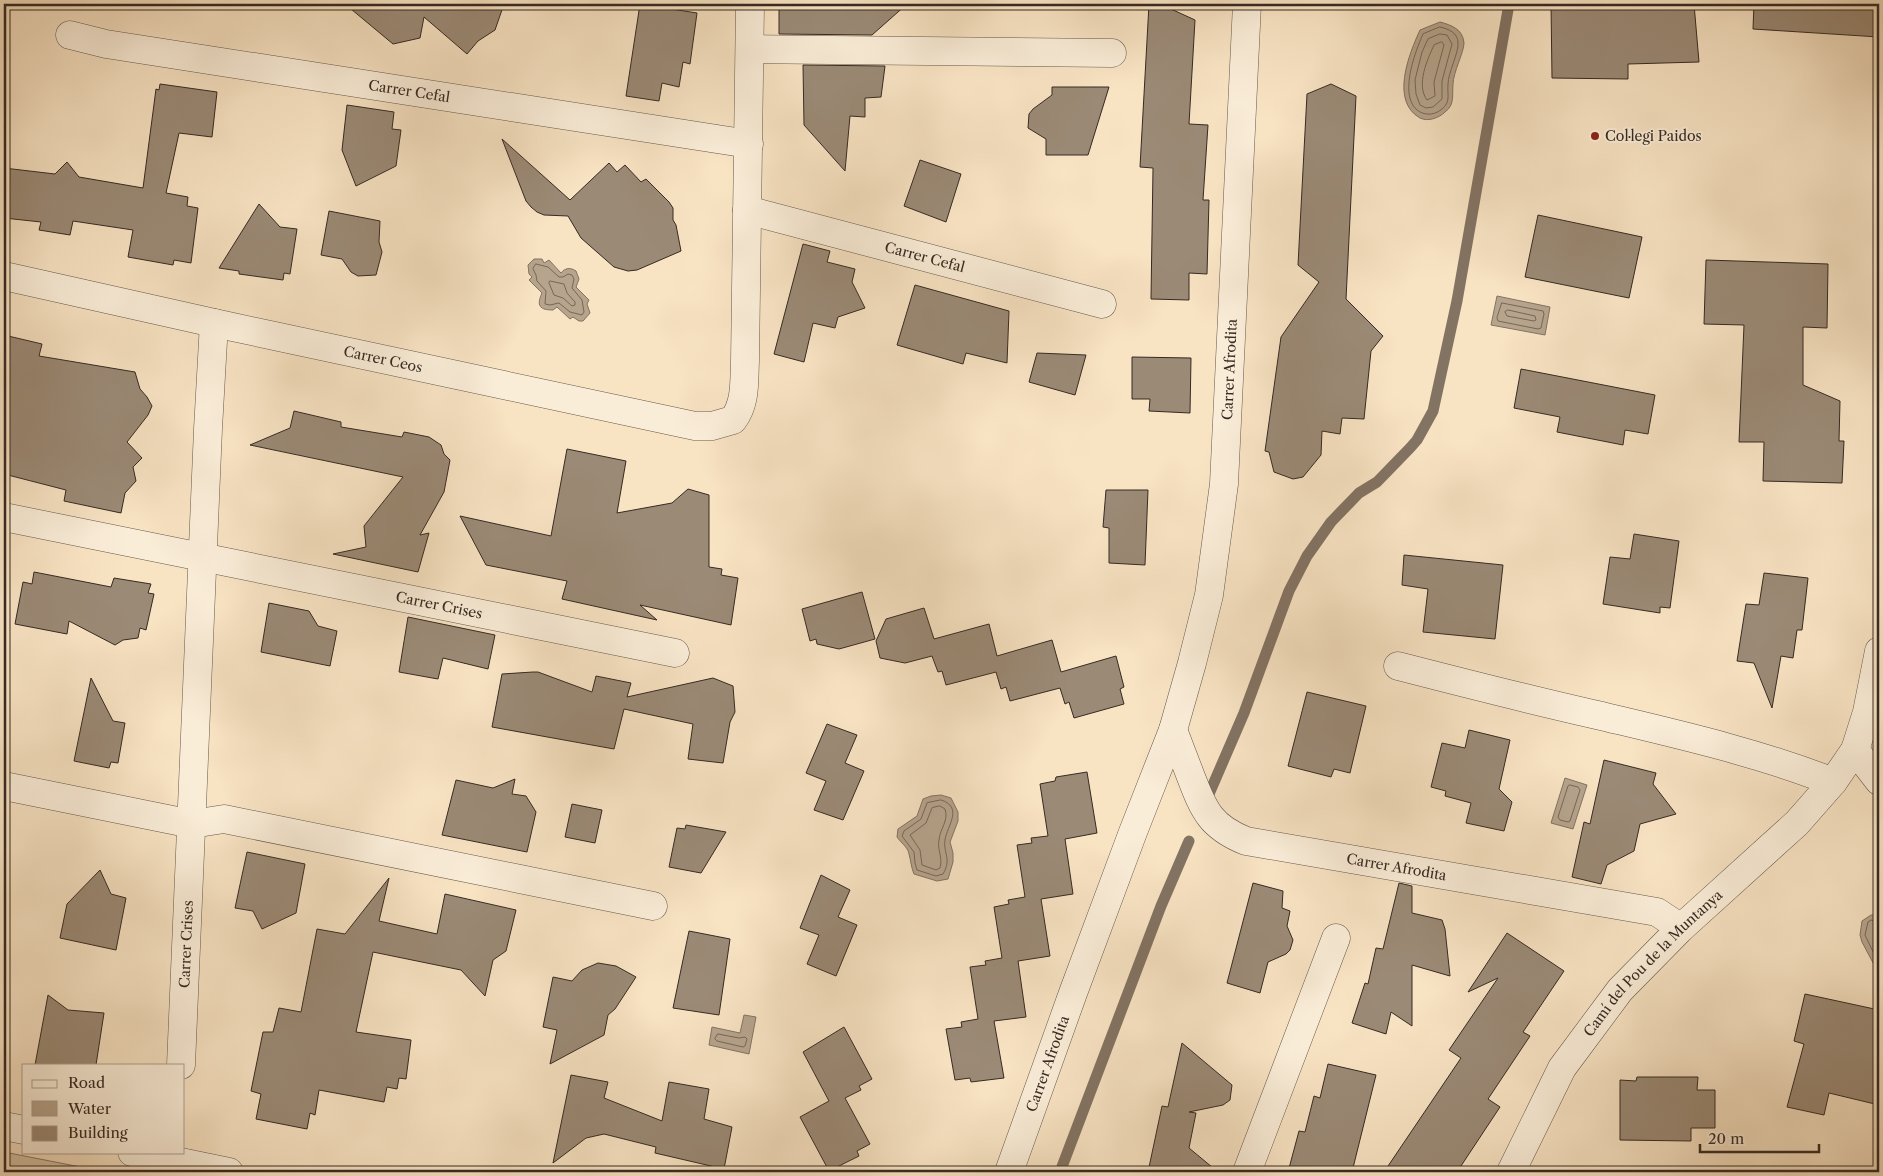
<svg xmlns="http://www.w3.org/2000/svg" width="1883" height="1176" font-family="'Libre Caslon Text',serif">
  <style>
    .green { fill: #d7c4a8; stroke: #867766 }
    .water { fill: #b6a48d; stroke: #837363 }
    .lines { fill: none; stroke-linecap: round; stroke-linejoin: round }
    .shore { stroke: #766758; stroke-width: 1 }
    .stream { stroke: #837363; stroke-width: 11 }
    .building { fill: #9b8a76; stroke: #362a23 }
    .street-casing { stroke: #66584b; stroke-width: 29 }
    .street { stroke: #faedd8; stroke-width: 28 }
    .poi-dot { fill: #8f2418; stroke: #faedd8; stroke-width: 2 }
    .labels { text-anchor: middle; stroke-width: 4; stroke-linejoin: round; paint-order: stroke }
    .street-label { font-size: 14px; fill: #362a23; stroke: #faedd8 }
    .poi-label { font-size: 14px; fill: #362a23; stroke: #faedd8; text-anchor: start }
  </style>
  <rect width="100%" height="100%" fill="#f8e3c3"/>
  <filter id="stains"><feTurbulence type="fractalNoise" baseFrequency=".004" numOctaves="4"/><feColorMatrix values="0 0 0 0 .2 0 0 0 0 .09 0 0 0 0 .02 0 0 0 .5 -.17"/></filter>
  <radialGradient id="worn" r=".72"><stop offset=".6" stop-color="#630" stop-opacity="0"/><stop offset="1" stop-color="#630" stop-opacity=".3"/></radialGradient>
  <!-- green -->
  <path class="green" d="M4 1152 106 1172H4Z"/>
  <!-- water -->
  <g class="water">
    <path d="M1440 22C1451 25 1463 29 1464 43 1464 52 1453 73 1453 84 1452 95 1455 105 1445 112 1439 118 1428 122 1420 118 1390 101 1409 54 1420 30Z"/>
    <path d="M534 259H542L544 263 549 260 561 273C565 268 570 267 576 271L579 279 576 287 589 300 587 304 590 313 583 321H579L573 317 570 319 557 307 553 310C540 310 536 306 542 293L529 280 532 277 529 274 528 265Z"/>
    <path d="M1497 296 1550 307 1545 335 1491 325Z"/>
    <path d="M1565 778 1587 785 1573 829 1551 823Z"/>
    <path d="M941 795 951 798 958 812V821L950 842 953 853V862L948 879 937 881 914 874C911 867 911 861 909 854 908 847 901 843 897 837L898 829 917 816 923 799 931 796Z"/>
    <path d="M1871 915H1876L1879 918V974L1862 942 1860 935 1862 921Z"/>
    <path d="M744 1015 756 1017 749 1054 709 1045 712 1027 740 1033Z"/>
  </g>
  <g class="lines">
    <!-- shore -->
    <g class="shore">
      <path d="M1440 27C1449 29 1458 33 1458 43 1459 52 1448 73 1448 84 1447 94 1451 102 1442 109 1436 114 1428 116 1420 112 1397 99 1415 52 1423 34Z"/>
      <path d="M1440 34 1447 35 1452 44 1442 81V99L1433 107 1426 108 1420 105 1416 94 1415 80 1422 52 1428 39Z"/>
      <path d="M1442 42 1444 45 1434 82 1435 96 1427 100C1416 85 1427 60 1434 45Z"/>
      <path d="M536 264 548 267 559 277H563L568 274 572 275 574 279 572 288 582 300 584 312 582 315 570 312 559 303 550 305 545 304 546 291 537 281 536 275 533 269Z"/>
      <path d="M550 281 564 284 567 293 575 302V305L572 306 563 298 554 295 549 283Z"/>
      <path d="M1502 303 1543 311 1544 314 1541 328 1538 329 1498 321 1497 318Z"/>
      <path d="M1508 310 1535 316 1536 320 1534 321 1507 316 1505 312Z"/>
      <path d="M1570 785 1578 787 1580 790 1570 821 1568 822 1560 820 1558 817 1568 786Z"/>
      <path d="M941 800C964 807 947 826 945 840 943 853 952 859 943 874L936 876 917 870 915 863 914 852 902 836 904 831 921 819 927 803Z"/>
      <path d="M940 806 945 809C949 821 940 828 939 840 937 850 943 857 940 868L936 870 922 865 920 850 910 835 926 823 932 808Z"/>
      <path d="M1879 922 1871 920 1868 922 1865 935 1879 964"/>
      <path d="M718 1034 739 1038 745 1037 747 1039 745 1046 743 1047 717 1041 715 1039Z"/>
    </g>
    <!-- stream -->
    <g class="stream">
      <path d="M1209 794 1244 713 1289 591 1307 556 1331 522 1359 493 1377 482 1410 448 1417 440 1433 411 1457 301 1509 4"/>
      <path d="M1060 1172 1161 906 1189 841"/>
    </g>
  </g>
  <!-- building -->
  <g class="building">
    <path d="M345 4H504L495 30 478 41 467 54 424 17 420 38 393 44Z"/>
    <path d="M640 4 697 13 690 64 683 62 679 87 662 83 659 101 626 96Z"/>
    <path d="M779 4H907L872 35 779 34Z"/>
    <path d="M1149 4H1160L1195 20 1189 124 1208 125 1203 200H1209L1207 274 1189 273V300L1151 299 1153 168 1140 167Z"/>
    <path d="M1551 4H1694L1699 62 1628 64V79L1552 78Z"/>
    <path d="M1754 4H1879V37L1753 29Z"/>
    <path d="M803 65 885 66 881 97 865 98V117L850 116 845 171 804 125Z"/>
    <path d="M160 84 217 92 212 137 179 133 166 193 188 197 187 206 198 208 191 263 174 260 173 265 128 257 133 230 73 221 70 235 39 230 41 222 4 218V168L55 174 67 162 79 177 143 188 156 89 159 90Z"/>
    <path d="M1331 84 1356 96 1346 299 1383 336 1371 351 1364 419 1342 418 1340 434 1322 431 1321 455 1303 477 1293 479 1274 472 1269 452 1265 451 1281 337 1319 282 1298 265 1307 94Z"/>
    <path d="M1052 87H1109L1088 155H1046V139L1028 128 1029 114 1033 109 1052 95Z"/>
    <path d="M347 105 394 112 392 129 401 130 396 166 356 186 342 150Z"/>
    <path d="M502 139 570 200 609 163 617 172 625 165 641 182 646 179 669 202 673 208V220L676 225 681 251 637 270 628 271 614 267 581 238 568 216 544 215 537 212 531 207 526 201Z"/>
    <path d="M920 160 961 174 946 222 904 206Z"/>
    <path d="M259 204 280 227 297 229 290 274 284 273 283 280 239 274V271L219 268Z"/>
    <path d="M329 211 380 221 379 242 382 252 376 275 358 276 351 272 342 259 321 255Z"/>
    <path d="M1538 215 1642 237 1629 298 1525 277Z"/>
    <path d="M803 244 830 251 827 262 855 269 852 282 865 308 838 317 835 328 813 323 804 362 774 354Z"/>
    <path d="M1706 260 1828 264 1827 328 1803 327V385L1840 401 1839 441H1844L1842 483 1763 481 1764 442H1739L1744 325 1704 324Z"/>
    <path d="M915 285 1009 311 1007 363 966 353 963 364 897 345Z"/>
    <path d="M4 335 42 344 39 356 135 372 140 389 147 397 152 406 148 415 127 442 142 458 133 467 136 481 125 493 121 513 64 501 66 490 4 474Z"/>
    <path d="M1037 353 1086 355 1075 395 1029 382Z"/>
    <path d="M1132 357 1191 358 1190 413 1149 411 1150 399H1132Z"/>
    <path d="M1521 369 1655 395 1648 434 1625 430 1623 445 1557 432 1560 417 1514 408Z"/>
    <path d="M294 411 341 422V427L402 437 404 432 429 437 441 445 444 454 450 460 444 492 420 535 429 533 418 572 333 554 366 547 364 526 403 477 250 445 290 428Z"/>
    <path d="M567 449 626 461 617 513 672 503 688 489 709 495V567L722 569 721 575 738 578 731 625 640 605 657 620 562 599 567 581 486 565 460 516 551 536Z"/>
    <path d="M1106 490H1148L1145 565 1109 563V528L1103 527Z"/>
    <path d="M1634 534 1679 541 1670 608 1660 607V613L1603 604 1610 557 1630 559Z"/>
    <path d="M1404 555 1503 565 1495 639 1423 632 1428 589 1402 585Z"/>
    <path d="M34 572 111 587 114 578 151 584 148 593 154 594 146 630 140 628 138 638 123 640 115 645 69 621 67 634 15 624 23 582 32 584Z"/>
    <path d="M1764 573 1808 578 1802 630H1797L1793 658 1781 656 1772 708 1754 663 1737 661 1746 604 1759 605Z"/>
    <path d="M862 592 875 639 839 649 817 644 816 639 810 641 802 609Z"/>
    <path d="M269 603 309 611 318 626 337 631 330 666 261 652Z"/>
    <path d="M924 608 934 639 989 624 997 656 1052 640 1061 672 1116 656 1124 687 1120 689 1124 704 1074 718 1069 702 1065 704 1060 688 1010 701 1006 687 1001 689 996 672 946 685 942 671 938 672 932 656 905 663 880 658 876 641 886 619Z"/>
    <path d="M408 617 495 635 488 669 443 658 438 679 399 672Z"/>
    <path d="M533 672H538L592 692 596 676 631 683 627 697 713 678 733 686 735 712 730 722 723 763 688 759 693 724 624 709 614 749 492 727 502 674Z"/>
    <path d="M91 678 113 721 125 723 118 763 111 762 109 768 74 761Z"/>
    <path d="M1307 692 1366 706 1350 773 1334 769 1331 777 1288 766Z"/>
    <path d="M827 724 857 735 845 763 864 771 843 820 814 810 826 781 806 773Z"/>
    <path d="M1469 730 1510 740 1499 789 1512 802 1504 831 1466 823 1471 803 1445 796 1446 791 1431 787 1442 743 1465 748Z"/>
    <path d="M1604 760 1656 773 1653 784 1676 814 1640 824 1634 851 1607 865 1601 884 1572 877 1584 822 1590 824Z"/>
    <path d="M1087 772 1097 833 1065 839 1073 894 1041 899 1050 956 1018 961 1026 1017 994 1021 1004 1078 971 1082 970 1078 955 1080 946 1029 962 1027 961 1022 978 1019 970 967 986 965 985 961 1002 958 994 907 1009 904 1008 900 1025 897 1017 845 1032 843 1031 838 1048 836 1040 784 1055 781 1056 777Z"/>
    <path d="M515 779 512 794 526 796 536 812 527 852 442 835 456 780 493 788Z"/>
    <path d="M572 804 602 810 595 843 565 837Z"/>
    <path d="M686 825 726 832 701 873 669 867 677 828 685 829Z"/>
    <path d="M247 852 305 864 296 913 262 929 253 911 235 908Z"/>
    <path d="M100 870 111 894 126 898 116 950 60 938 67 904Z"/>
    <path d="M821 875 850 890 838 917 857 925 836 976 807 964 819 935 800 928Z"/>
    <path d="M389 878 379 921 437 934 445 894 516 910 506 951 493 960 485 996 461 970 373 952 356 1032 411 1040 406 1079 399 1078 397 1089 387 1087 384 1102 319 1090 315 1115 310 1113 307 1129 256 1119 261 1094 251 1091 263 1032H273L279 1008 301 1012 317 929 345 934Z"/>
    <path d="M1253 883 1283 891 1282 908 1290 911 1287 926 1293 940 1290 950 1286 954 1268 962 1260 993 1227 983Z"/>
    <path d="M1399 883 1412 886V913L1442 920 1445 929 1450 976 1412 965V1026L1391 1012 1386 1034 1352 1023 1365 983 1368 984 1376 948 1383 949Z"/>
    <path d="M689 931 730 939 719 1015 673 1008Z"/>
    <path d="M1507 933 1564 971 1523 1032 1530 1036 1488 1099 1500 1107 1457 1172H1384L1461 1058 1449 1050 1498 978 1468 992Z"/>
    <path d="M598 963 616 966 636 977 615 1009 608 1015 604 1035 550 1064 557 1030 543 1027 553 977 572 981 582 970Z"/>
    <path d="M1805 994 1879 1010V1105L1829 1093 1824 1115 1787 1107 1804 1044 1794 1041Z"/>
    <path d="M48 995 68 1010 104 1013 96 1065H35Z"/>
    <path d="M844 1027 872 1079 859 1086 861 1090 845 1098 870 1144 857 1151 859 1156 829 1171 800 1117 829 1101 803 1052Z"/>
    <path d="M1182 1043 1232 1085 1230 1100 1223 1105 1189 1112 1196 1113 1189 1148 1218 1172H1148L1162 1106 1168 1107Z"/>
    <path d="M1328 1064 1376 1075 1352 1172H1288L1299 1131 1305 1132 1314 1096 1320 1098Z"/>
    <path d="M571 1075 608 1082 604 1098 662 1121 669 1082 709 1089 704 1119 732 1127 724 1169 655 1153 656 1147 604 1134 586 1138 553 1163Z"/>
    <path d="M1637 1077H1698L1697 1090H1715V1128H1691V1141L1620 1140V1080L1636 1081Z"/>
  </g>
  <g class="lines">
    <defs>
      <g id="street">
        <path id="s1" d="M70 35 106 44 749 144"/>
        <path d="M750 49 1112 53"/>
        <path id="s2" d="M747 210 1102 304"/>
        <path id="s3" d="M4 276 214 323 695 426H712L733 420C746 403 744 382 745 361L750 4"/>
        <path id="s4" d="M4 517 675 653"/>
        <path d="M1398 666C1464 683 1530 700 1597 715 1676 734 1757 752 1833 782"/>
        <path id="s5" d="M1173 730C1179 746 1185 761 1191 777 1204 811 1211 827 1246 841L1657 912 1681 928"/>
        <path d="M1855 750 1879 781"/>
        <path d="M4 786 192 824 224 819 653 906"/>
        <path id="s6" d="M181 1065 208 429 214 323"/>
        <path d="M4 1126 24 1130"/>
        <path d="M132 1152 229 1172"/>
        <path id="s7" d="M1009 1172 1073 993 1133 832 1173 730 1192 663 1209 595 1224 484 1247 4"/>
        <path d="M1247 1172 1336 938"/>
        <path id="s8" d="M1511 1172 1562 1068 1620 990 1681 928 1797 823 1833 782 1855 750 1867 712 1879 651"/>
      </g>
    </defs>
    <!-- street casing -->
    <use href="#street" class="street-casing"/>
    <!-- street -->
    <use href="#street" class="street"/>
  </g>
  <!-- markers -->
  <circle class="poi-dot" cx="1595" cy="136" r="5"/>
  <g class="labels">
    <!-- street labels -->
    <g class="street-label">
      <text dy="5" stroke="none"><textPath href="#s1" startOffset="344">Carrer Cefal</textPath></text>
      <text dy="5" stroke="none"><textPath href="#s2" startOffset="184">Carrer Cefal</textPath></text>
      <text dy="5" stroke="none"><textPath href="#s3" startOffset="388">Carrer Ceos</textPath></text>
      <text dy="5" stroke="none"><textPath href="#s7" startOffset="838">Carrer Afrodita</textPath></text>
      <text dy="5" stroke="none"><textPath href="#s4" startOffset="444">Carrer Crises</textPath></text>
      <text dy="5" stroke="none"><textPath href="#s5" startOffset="291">Carrer Afrodita</textPath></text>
      <text dy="5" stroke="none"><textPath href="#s6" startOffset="121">Carrer Crises</textPath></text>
      <text dy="5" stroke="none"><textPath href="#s8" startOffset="255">Camí del Pou de la Muntanya</textPath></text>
      <text dy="5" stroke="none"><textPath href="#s7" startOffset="115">Carrer Afrodita</textPath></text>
    </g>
    <!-- poi labels -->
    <g class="poi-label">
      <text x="1605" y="141">Col·legi Paidos</text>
    </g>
  </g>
  <!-- margin -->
  <rect width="1883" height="1176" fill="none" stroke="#f8e3c3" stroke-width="20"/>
  <rect x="5" y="5" width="1873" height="1166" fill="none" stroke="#362a23" stroke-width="2.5"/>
  <rect x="10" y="10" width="1863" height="1156" fill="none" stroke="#362a23"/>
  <!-- legend -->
  <rect x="22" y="1064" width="162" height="90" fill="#faedd8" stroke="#ac9f90"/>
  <rect x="32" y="1080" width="25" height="8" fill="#faedd8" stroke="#ac9f90"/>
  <text x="68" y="1088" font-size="15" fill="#362a23">Road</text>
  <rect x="32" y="1101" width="25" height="15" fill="#b6a48d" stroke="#ac9f90"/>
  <text x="68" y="1114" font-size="15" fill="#362a23">Water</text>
  <rect x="32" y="1126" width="25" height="15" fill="#9b8a76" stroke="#ac9f90"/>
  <text x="68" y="1138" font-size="15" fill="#362a23">Building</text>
  <!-- scale -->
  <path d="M1700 1144v8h119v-8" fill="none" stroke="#362a23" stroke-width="2.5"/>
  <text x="1708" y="1144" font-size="15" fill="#362a23" stroke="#faedd8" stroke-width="4" paint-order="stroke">20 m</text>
  <rect width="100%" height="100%" filter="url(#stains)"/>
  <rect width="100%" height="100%" fill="url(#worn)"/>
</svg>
